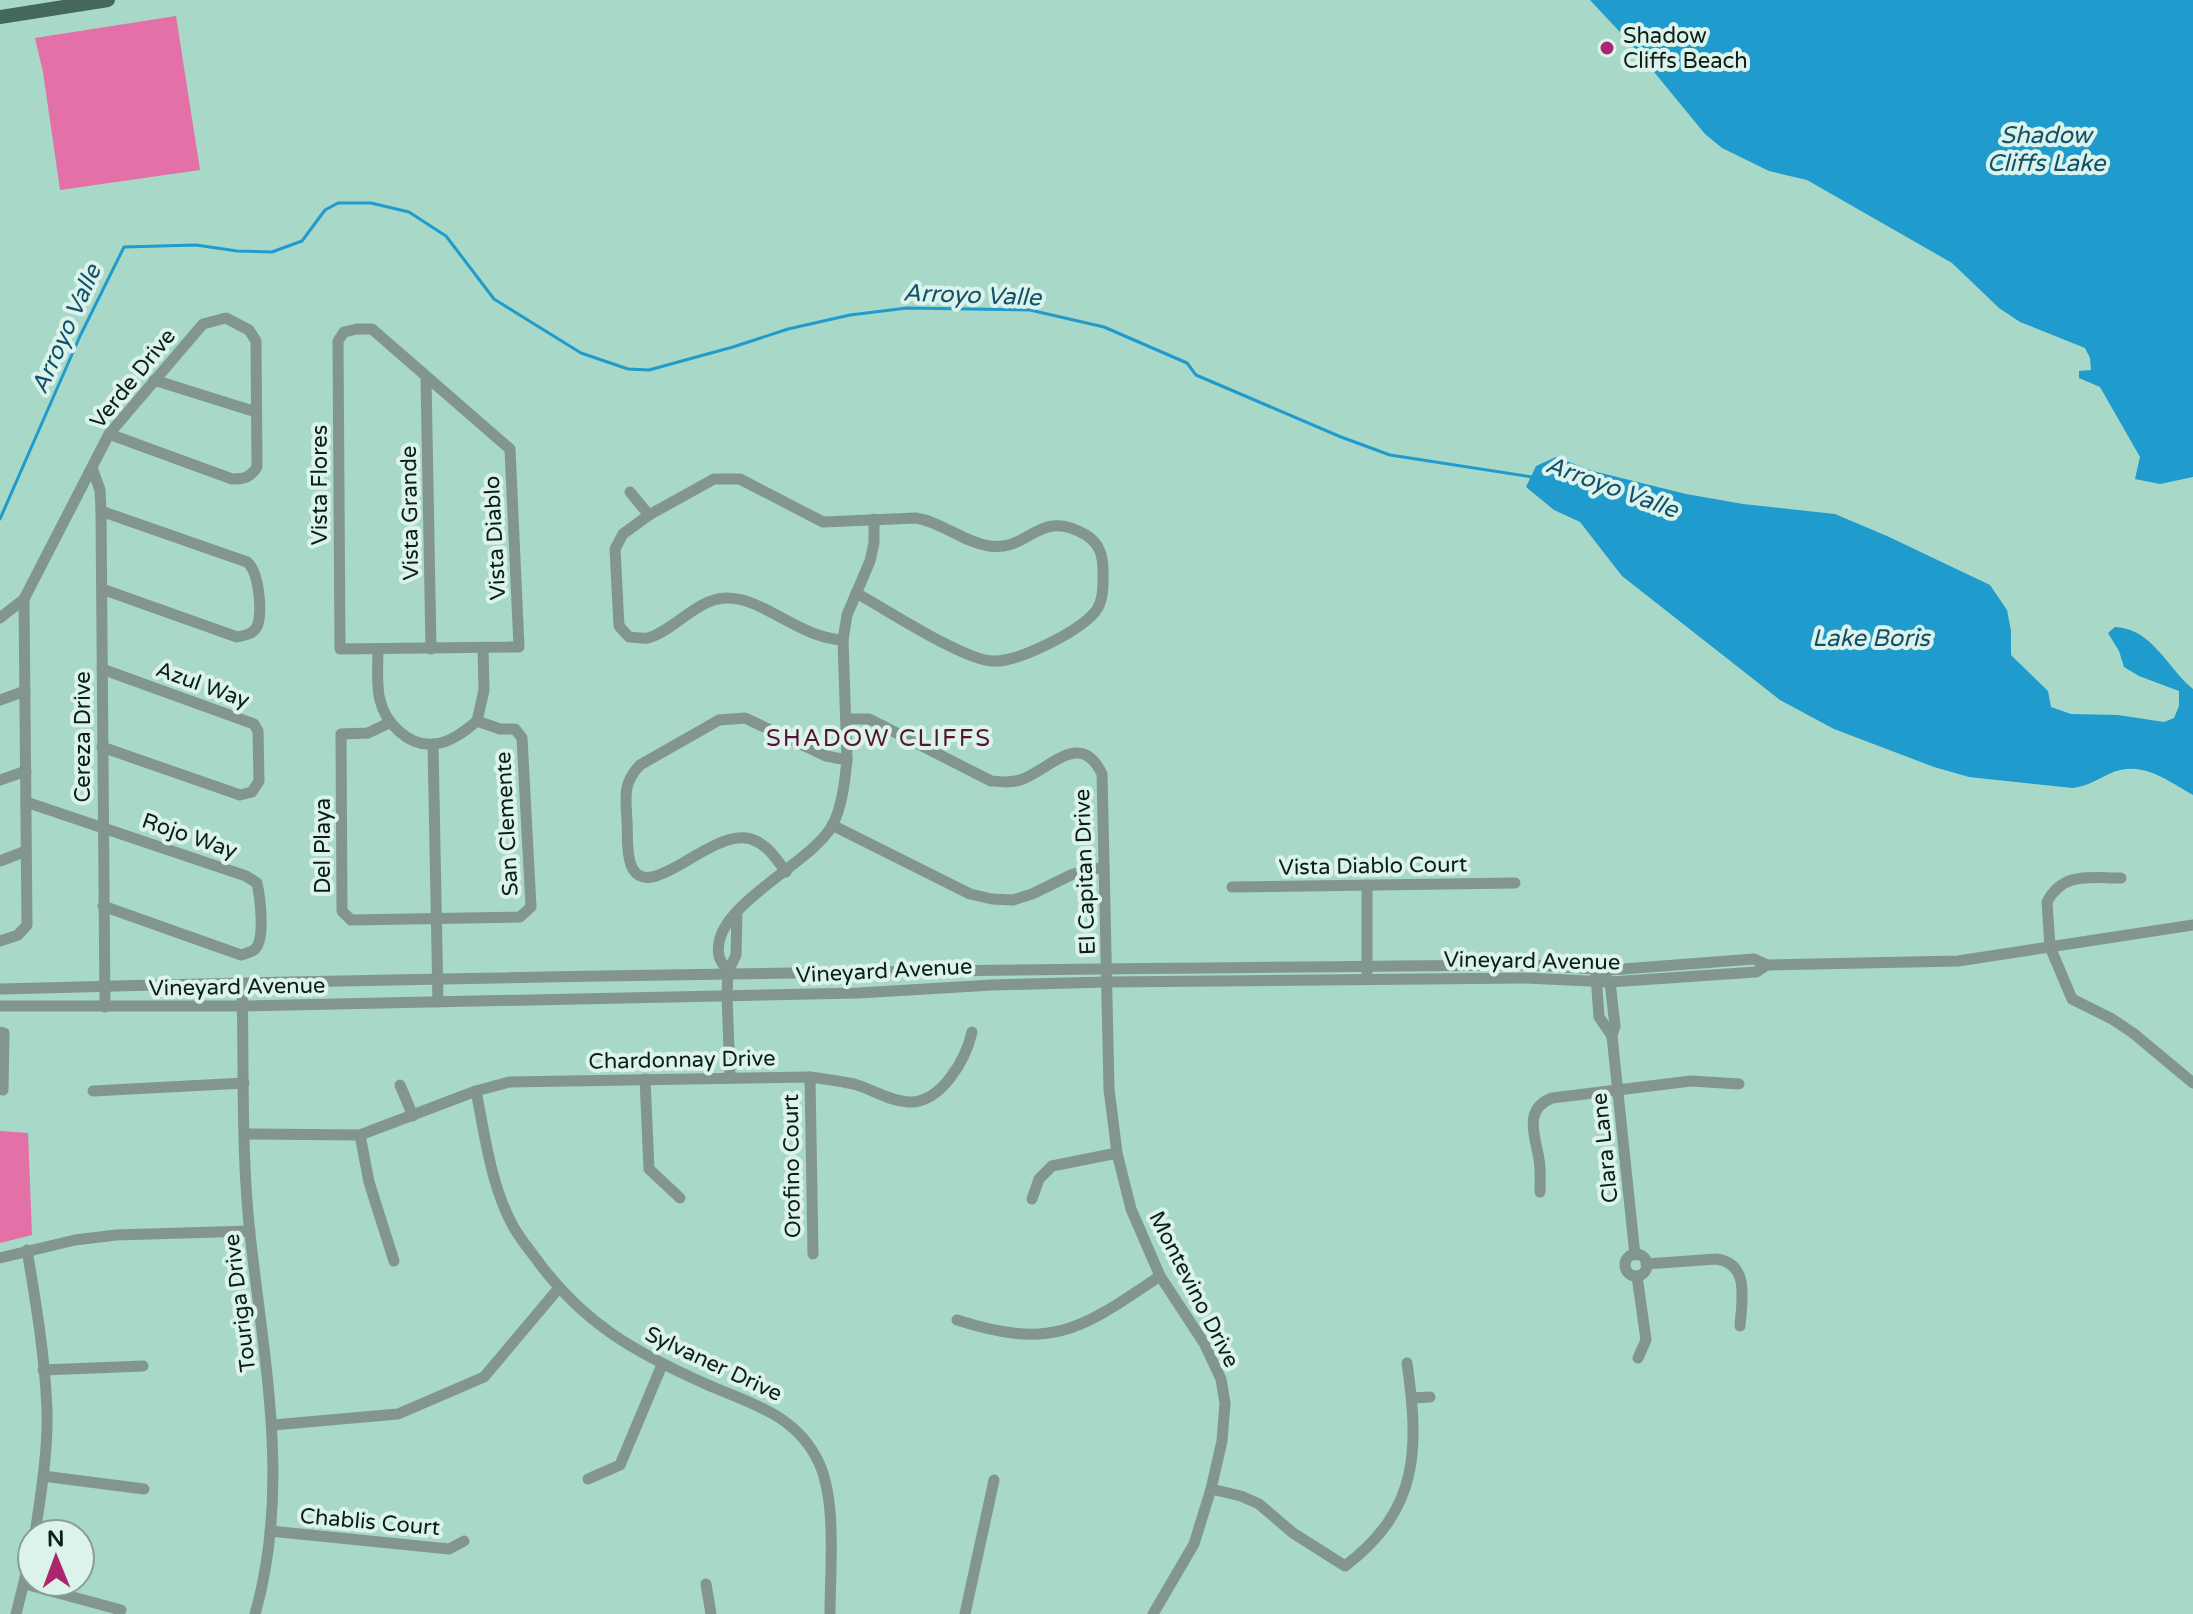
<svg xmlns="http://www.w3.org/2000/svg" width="2193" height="1614" font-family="'Varela Round',sans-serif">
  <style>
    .green { fill: #e371a7 }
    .water { fill: #1f9bcd }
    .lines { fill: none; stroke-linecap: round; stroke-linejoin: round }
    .stream { stroke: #1f9bcd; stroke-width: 3 }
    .minor { stroke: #82968f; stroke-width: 11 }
    .major { stroke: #44685d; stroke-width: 14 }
    .poi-dot { fill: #ab266f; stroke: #dbf3ea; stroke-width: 3 }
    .labels { text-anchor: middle; stroke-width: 8; stroke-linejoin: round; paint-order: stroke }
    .poi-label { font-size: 22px; fill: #0b1e18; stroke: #dbf3ea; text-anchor: start }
    .street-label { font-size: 22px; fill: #0b1e18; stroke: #dbf3ea }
    .water-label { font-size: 24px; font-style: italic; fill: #13516b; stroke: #dbf3ea }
    .neighbourhood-label { font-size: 24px; letter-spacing: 2px; fill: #541436; stroke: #dbf3ea }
  </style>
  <rect width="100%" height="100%" fill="#a8d8c7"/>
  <!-- green -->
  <g class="green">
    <path d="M176 16 200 170 60 190 43 72 35 38Z"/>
    <path d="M0 1131 28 1133 32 1235 0 1243Z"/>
  </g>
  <!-- water -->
  <g class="water">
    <path d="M1590 0H2193V477L2160 484 2135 479 2140 457 2100 387 2079 378V371L2091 370 2090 358 2085 348 2020 322 1999 308 1952 263 1807 180 1769 171 1722 148 1705 134 1631 44Z"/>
    <path d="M1556 457 1593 471 1686 494 1743 504 1835 514 1887 536 1990 585 2007 610 2011 631V655L2048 691 2051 707 2071 714 2118 715 2164 722 2174 718 2179 706V691L2139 676 2124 667 2119 651 2108 633 2115 627C2152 628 2168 669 2193 689V795C2166 780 2141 759 2109 774 2096 780 2088 786 2073 788L1969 777 1934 767 1834 729 1780 700 1622 576 1580 522 1554 510 1526 487 1536 466Z"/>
  </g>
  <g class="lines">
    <!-- stream -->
    <path class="stream" d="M0 519 80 336 124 247 196 245 237 251 272 252 302 241 325 210 338 203H371L409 212 446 236 494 299 581 353 628 369 649 370 733 347 788 329 850 315 907 308 1030 310 1104 327 1187 363 1196 375 1341 437 1390 455 1532 477"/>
    <!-- minor -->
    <g class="minor">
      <path d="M357 329H372L510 449 519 647 340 649 338 341 344 332Z"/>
      <path d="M426 377 431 649"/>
      <path d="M154 380 256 412"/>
      <path d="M92 468 100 490 101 511 105 1007"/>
      <path d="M630 492 649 515"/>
      <path d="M101 511 247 562C259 571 262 610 258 624 255 634 246 635 237 637L102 589"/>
      <path d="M0 618 24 599 109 434 203 324 226 318 249 330 256 341 257 467C250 478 244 479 232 479L109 434"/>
      <path d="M843 640C799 638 763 597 726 598 698 598 672 632 648 638 643 639 635 637 629 637L619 626 615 549 623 534 649 515 714 479H740L823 522 916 518C942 522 963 542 989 546 1030 552 1038 507 1086 535 1100 544 1103 556 1103 571 1103 585 1104 601 1095 612 1078 632 1017 663 992 661 963 660 886 609 856 593"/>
      <path d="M378 650C378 665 376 685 380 700 385 722 408 747 434 744 450 743 465 731 477 721L484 690 483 648"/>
      <path d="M0 700 25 691"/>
      <path d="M846 719H869L991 781C1003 782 1012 783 1023 779 1052 767 1081 730 1102 774L1109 1089 1117 1153 1131 1209 1160 1276 1204 1343 1221 1379 1225 1403 1222 1441 1211 1489 1194 1544 1153 1614"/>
      <path d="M389 723 368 733 341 734 342 911 351 920 520 917 531 907 522 738 515 729H500L477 721"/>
      <path d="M433 744 438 1002"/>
      <path d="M102 747 240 795 252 792 259 781 258 731 254 724 102 669"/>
      <path d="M0 780 26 771"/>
      <path d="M26 802 246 876 257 883C260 897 266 941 254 950 251 952 244 954 241 955L103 906"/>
      <path d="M832 825 970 894 992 899 1013 900 1032 894 1073 874 1104 867"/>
      <path d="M0 861 26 851"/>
      <path d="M786 872C777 860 770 848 756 841 716 820 649 909 631 865 626 852 628 836 627 822 626 797 622 784 640 765L719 720 745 718 826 756 847 760"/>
      <path d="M2121 878C2091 878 2063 871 2047 902L2050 947 2072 999 2112 1019 2133 1033 2193 1083"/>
      <path d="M1232 887 1515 883"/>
      <path d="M0 941 18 935 27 925 24 599"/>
      <path d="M728 972C725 967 720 961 719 956 709 907 809 866 832 826 842 808 845 780 847 760L843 640 847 615 870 561 874 543V519"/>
      <path d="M1367 973V885"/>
      <path d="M1596 975 1599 1017 1612 1036"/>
      <path d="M1606 978 1610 982 1615 1026 1612 1036 1635 1255"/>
      <path d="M242 985C244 1067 241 1152 250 1234 264 1361 291 1488 255 1614"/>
      <path d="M0 989C511 975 1023 969 1534 965L1610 970 1754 959 1767 965 1958 961 2193 925"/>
      <path d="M0 1006H243L859 993 992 985 1107 982 1526 978 1610 982 1756 972 1767 965"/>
      <path d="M0 1032 4 1033 3 1090"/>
      <path d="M730 1077 727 995 728 972 736 955 737 912"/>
      <path d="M810 1077 813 1254"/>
      <path d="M645 1079 649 1169 680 1198"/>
      <path d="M400 1085 413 1116"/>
      <path d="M93 1091 244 1083"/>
      <path d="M476 1091C485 1136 491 1186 513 1226 519 1237 527 1247 534 1256 582 1323 634 1352 708 1385 752 1404 797 1415 819 1463 837 1502 830 1570 830 1614"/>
      <path d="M246 1134 360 1135 476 1091 509 1082 810 1077C825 1079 840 1081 854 1084 872 1089 889 1101 908 1102 941 1104 966 1059 972 1032"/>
      <path d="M360 1135 369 1182 394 1261"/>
      <path d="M1540 1192C1540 1181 1541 1170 1539 1159 1535 1136 1523 1109 1552 1098L1691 1081 1739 1084"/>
      <path d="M1032 1199 1039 1179 1052 1166 1117 1153"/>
      <path d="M27 1250C36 1303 45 1357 47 1410 48 1452 41 1493 35 1534"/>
      <circle cx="1636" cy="1265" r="11"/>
      <path d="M0 1258 75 1240 116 1235 250 1231"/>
      <path d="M1646 1264 1716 1259C1750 1263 1742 1300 1740 1326"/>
      <path d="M1637 1276 1646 1340 1638 1358"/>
      <path d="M957 1320C1054 1351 1081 1329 1160 1276"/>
      <path d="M43 1370 143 1366"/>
      <path d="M1412 1398 1430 1397"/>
      <path d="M273 1425 398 1414 484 1377 558 1289"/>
      <path d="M43 1476 144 1489"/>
      <path d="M588 1479 620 1465 662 1365"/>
      <path d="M1211 1489 1241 1496 1259 1504 1293 1533 1345 1566C1420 1509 1419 1449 1407 1363"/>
      <path d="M270 1531 449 1549 464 1541"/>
      <path d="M25 1584 121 1610"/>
      <path d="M706 1584 711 1614"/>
      <path d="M16 1614 32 1550"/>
      <path d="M965 1614 994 1480"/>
    </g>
    <!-- major -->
    <path class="major" d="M0 17 108 0"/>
  </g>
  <!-- markers -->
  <circle class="poi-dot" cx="1607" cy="48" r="8"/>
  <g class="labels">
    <!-- poi labels -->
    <g class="poi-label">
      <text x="1623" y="43">Shadow<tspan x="1623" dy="25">Cliffs Beach</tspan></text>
    </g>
    <!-- street labels -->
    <g class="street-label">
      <text transform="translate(132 378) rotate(-51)" y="8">Verde Drive</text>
      <text transform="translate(319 485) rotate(-90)" y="8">Vista Flores</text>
      <text transform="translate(409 513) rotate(-91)" y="8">Vista Grande</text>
      <text transform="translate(494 538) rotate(-93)" y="8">Vista Diablo</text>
      <text transform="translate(203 684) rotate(20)" y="8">Azul Way</text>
      <text transform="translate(82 737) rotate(-90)" y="8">Cereza Drive</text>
      <text transform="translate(506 824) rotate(-93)" y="8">San Clemente</text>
      <text transform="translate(190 835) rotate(19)" y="8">Rojo Way</text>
      <text transform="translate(322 846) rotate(-90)" y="8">Del Playa</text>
      <text transform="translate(1373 865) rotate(-1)" y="8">Vista Diablo Court</text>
      <text transform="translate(1084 872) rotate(-92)" y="8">El Capitan Drive</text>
      <text transform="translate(1532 960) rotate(1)" y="8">Vineyard Avenue</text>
      <text transform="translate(884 970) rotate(-3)" y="8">Vineyard Avenue</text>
      <text transform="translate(237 986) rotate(-1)" y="8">Vineyard Avenue</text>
      <text transform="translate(682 1059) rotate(-1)" y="8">Chardonnay Drive</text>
      <text transform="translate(1604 1148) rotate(-96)" y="8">Clara Lane</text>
      <text transform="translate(791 1166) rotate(-91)" y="8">Orofino Court</text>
      <text transform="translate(1195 1289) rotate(63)" y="8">Montevino Drive</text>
      <text transform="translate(239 1303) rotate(-97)" y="8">Touriga Drive</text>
      <text transform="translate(714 1363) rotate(25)" y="8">Sylvaner Drive</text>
      <text transform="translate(370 1521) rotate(5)" y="8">Chablis Court</text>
    </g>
    <!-- water labels -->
    <g class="water-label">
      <text x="2046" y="143">Shadow<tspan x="2046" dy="28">Cliffs Lake</tspan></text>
      <text transform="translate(972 295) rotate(2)" y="8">Arroyo Valle</text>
      <text transform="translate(66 329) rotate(-66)" y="8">Arroyo Valle</text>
      <text transform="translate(1612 487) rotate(20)" y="8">Arroyo Valle</text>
      <text x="1871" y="646">Lake Boris</text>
    </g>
    <!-- neighbourhood labels -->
    <g class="neighbourhood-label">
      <text x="879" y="746">SHADOW CLIFFS</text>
    </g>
  </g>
  <!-- north arrow -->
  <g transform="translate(56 1558) rotate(359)"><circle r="38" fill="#dbf3ea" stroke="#889e96" stroke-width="2"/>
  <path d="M0-6L14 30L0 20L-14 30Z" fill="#ab266f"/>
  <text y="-12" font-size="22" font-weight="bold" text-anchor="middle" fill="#0b1e18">N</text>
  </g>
</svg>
